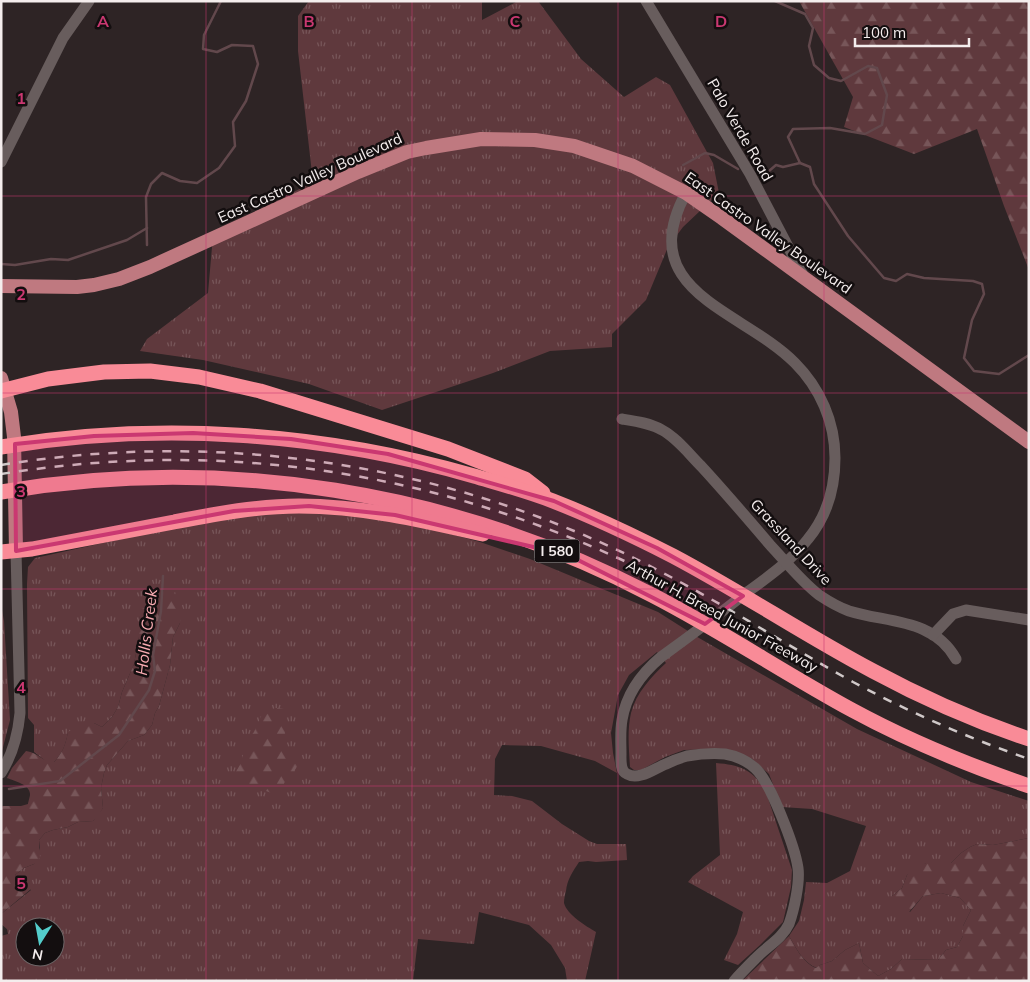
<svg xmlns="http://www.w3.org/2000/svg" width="1030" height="982" font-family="Mulish,sans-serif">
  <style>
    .grass { fill: url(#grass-tufts); fill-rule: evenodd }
    .forest { fill: url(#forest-firs) }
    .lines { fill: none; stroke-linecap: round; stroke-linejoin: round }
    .stream { stroke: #62484c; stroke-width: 2.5 }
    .minor { stroke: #685d5d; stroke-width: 11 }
    .major { stroke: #bf7980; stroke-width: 14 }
    .highway { stroke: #f98b97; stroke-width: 15 }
    .rail { stroke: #d0c9c9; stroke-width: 2.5; stroke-dasharray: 9 9; stroke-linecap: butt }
    .marked { fill: #ca3871; fill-opacity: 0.2; stroke: #ca3871; stroke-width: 4; stroke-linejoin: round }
    .grid { fill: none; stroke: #ca3871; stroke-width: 1; stroke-opacity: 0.55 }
    .labels { text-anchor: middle; stroke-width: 5; stroke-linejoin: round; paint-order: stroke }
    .shield { fill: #130e0f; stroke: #b0aaaa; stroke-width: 1 }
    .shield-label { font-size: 14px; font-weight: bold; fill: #f4eded }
    .street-label { font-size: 15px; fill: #f4eded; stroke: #130e0f }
    .water-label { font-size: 16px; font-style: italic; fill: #f8abb1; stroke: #130e0f }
    .grid-label { font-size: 16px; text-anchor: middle; font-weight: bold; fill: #ca3871; stroke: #130e0f; stroke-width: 5; stroke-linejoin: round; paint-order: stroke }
  </style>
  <defs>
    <pattern id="grass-tufts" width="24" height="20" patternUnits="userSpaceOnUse" patternTransform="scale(1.25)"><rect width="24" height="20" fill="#5f393d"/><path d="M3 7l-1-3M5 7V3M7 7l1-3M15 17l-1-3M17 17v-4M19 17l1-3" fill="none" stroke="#775659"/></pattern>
    <pattern id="forest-firs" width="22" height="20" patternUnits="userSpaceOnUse" patternTransform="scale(1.25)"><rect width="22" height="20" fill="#5f393d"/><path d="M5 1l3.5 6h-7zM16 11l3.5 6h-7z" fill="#775659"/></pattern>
  </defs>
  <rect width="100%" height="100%" fill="#2e2425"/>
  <!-- grass -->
  <g class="grass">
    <path d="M309 1H482V20L518 1H538L581 59 624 97 656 77 670 85 713 163 719 193 683 227 668 247 646 300 612 334V347L550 351 493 373 382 410 309 384 203 360 140 351 147 339 208 293 213 236 232 224 313 182 298 51V16Z"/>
    <path d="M266 512H336L406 522 480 542 530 559 658 612 699 638 857 729 971 782 1029 801V838L993 845 977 844 970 847 961 853 951 863H926L907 875 902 888 892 896 910 912 923 896 941 893 960 898 971 910 963 926V936L957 947 946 950 938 960 902 959 891 969 878 976 863 963 859 943 845 950 832 961 820 965 817 968C803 963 796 948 789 936L799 921 804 900 806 882 827 883 850 871 866 826 812 809 782 807 769 774 752 759 715 749 684 750 665 757 641 770H634L630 767C629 750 627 730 631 713 636 693 652 676 666 663L657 652 629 675 618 695 611 733 613 753 617 773 595 761 541 746 502 745 495 759 494 795 512 796 532 801 562 824 589 841 597 844H626L627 860 596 862 588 861 579 862C573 871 567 880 566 891 565 894 564 899 564 903 567 915 586 926 596 932L585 981H567L565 968 551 945 529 925 479 912 474 944 418 939 413 981H1V936L8 934 7 929 1 924V914L31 890 15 875 24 868 34 864 40 848 39 840 45 833 53 830 68 827 78 822 93 821 103 808 101 788 104 773 107 765 128 741 144 735 152 725 155 713 159 706 170 665 173 637 180 623 164 590 157 602 141 610 139 621V637L134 664 122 692 118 707 112 717 102 727 94 723 68 733C65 746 63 752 54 762H47L34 752V725L28 718 27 584 28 567 35 558 171 528ZM25 927H55V957H25Z"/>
    <path d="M1 605 4 621 10 720 1 755Z"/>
    <path d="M716 763C740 765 751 769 765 789L792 870 791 887 783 922 759 946 738 965 724 960 737 934 743 912 688 882 693 876 720 855Z"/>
  </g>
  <!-- forest -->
  <g class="forest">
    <path d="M799 1H1029V270L1004 206 977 129 914 154 844 127 853 97Z"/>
    <path d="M171 587 183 609 180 623 173 637 170 665 159 706 155 713 152 725 144 735 128 741 107 765 104 773 101 788 103 808 98 816 93 821 78 822 68 827 53 830 45 833 39 840 40 858 34 864 24 868 15 875 31 889 1 914V806H21L28 804C28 803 30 796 30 795 31 785 15 781 7 778L12 768 26 751C39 753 42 762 54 762 63 752 65 746 68 732L85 721 94 723 102 727 112 717 118 707 122 692 134 664 139 637V621L140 610 157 602 164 590Z"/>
    <path d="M276 708 284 709 286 720 285 735 291 761 298 765 291 776 284 783 286 801 269 792 248 785 235 790 231 780 241 763 246 742 254 732 263 712Z"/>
    <path d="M1029 838V981H742L789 936C796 948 803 963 816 968L820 965 832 961 845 950 859 943 863 963 878 976 891 969 902 959 938 960 946 950 957 947 963 936V926L971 910 960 898 941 893 923 896 909 912 898 913 891 903 892 896 902 888 907 875 914 867 926 863H951L961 853 970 847 977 844 993 845Z"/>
  </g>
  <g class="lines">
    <!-- stream -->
    <g class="stream">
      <path d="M775 1 805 14 813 28 809 46 814 65 829 78 841 81 868 66 877 68 887 95 882 125 865 134 830 128 793 129 788 137 800 163 810 167 814 184 848 236 884 278 896 281 907 274 924 278 973 281 982 284 984 294 972 320 964 358 974 371 999 374 1029 355"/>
      <path d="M683 165 705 153 714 155 738 169"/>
      <path d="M769 171 776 165 783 167 800 163"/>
      <path d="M147 245 146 197 151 184 162 173 180 181 197 183 219 168 235 146 233 122 246 101 258 64 253 46 232 45 217 52 203 49 204 35 221 1"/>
      <path d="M1 264 15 265 51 259 68 260 127 240 147 228"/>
      <path d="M9 789 60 781 119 735 149 690 155 671 153 655 161 611 163 576"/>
      <path d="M1028 981 1029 979"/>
    </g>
    <!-- minor -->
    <g class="minor">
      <path d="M646 1 750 174 804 277"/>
      <path d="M1 162 63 38 89 1"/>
      <path d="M686 193C632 292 743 310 795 363 820 388 835 422 835 458 835 487 827 516 808 539 791 561 768 577 746 593 718 615 690 636 661 657 642 673 626 695 622 720 620 731 621 743 621 754 621 761 620 771 627 774 639 781 655 768 666 764 672 761 680 758 687 756 699 754 713 753 725 754 736 756 747 761 755 768 770 781 795 847 798 868 800 883 794 910 789 924 782 939 766 947 755 959 748 966 741 973 734 981"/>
      <path d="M622 419C635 421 650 423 662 430 677 438 689 454 701 466 725 492 748 519 771 546 786 562 801 581 819 595 828 601 838 607 849 611 887 623 933 618 956 659"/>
      <path d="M933 635 953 614 966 610 1029 620"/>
      <path d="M1 773C13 754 18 735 20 713L16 551"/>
    </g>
    <!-- major -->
    <g class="major">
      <path d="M1 286 77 287 94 285 119 279 150 267 358 172 407 152 426 148 481 139 535 140 574 146 633 166 686 193 722 218 1029 442"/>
      <path d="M1 378 11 412 14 437 16 551"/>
    </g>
    <!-- highway -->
    <g class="highway">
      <path d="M1 391 48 379 104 372 150 371 199 377 260 391 448 449 525 479 543 493"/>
      <path d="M1 447C159 421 321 432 474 476 501 484 527 491 553 501 594 517 634 536 673 556 741 592 805 635 873 671 923 698 975 721 1029 739"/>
      <path d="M1 492C223 454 453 491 652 595 720 630 784 673 852 710 909 741 968 765 1029 786"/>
      <path d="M1 552 32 549C80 540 127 531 174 522 216 514 257 506 299 506 362 506 422 520 483 534"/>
    </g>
    <!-- rail -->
    <g class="rail">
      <path d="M1 465C229 428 464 466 667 575 730 608 790 647 853 682 909 712 968 738 1029 759"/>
      <path d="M1 474C221 439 431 470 633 565"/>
    </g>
  </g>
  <!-- marked area -->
  <path class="marked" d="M193 433 291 439 388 454 554 501 657 548 743 596 705 624 568 555 395 515 309 506 234 511 16 551 15 444 94 436Z"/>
  <!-- grid -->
  <path class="grid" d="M206 1V981M412 1V981M618 1V981M824 1V981M1 196H1029M1 393H1029M1 589H1029M1 786H1029"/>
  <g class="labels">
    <!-- shield labels -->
    <rect class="shield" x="534.5" y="539.5" width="45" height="23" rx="4"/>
    <g class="shield-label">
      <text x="557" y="556">I 580</text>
    </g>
    <!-- street labels -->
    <g class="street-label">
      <text transform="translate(740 130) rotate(60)" y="5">Palo Verde Road</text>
      <text transform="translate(310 178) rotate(-24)" y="5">East Castro Valley Boulevard</text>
      <text transform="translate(768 233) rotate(35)" y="5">East Castro Valley Boulevard</text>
      <text transform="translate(791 542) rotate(47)" y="5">Grassland Drive</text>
      <text transform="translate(722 616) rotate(29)" y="5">Arthur H. Breed Junior Freeway</text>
    </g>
    <!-- water labels -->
    <g class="water-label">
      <text transform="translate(146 632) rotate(-83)" y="6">Hollis Creek</text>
    </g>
  </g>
  <g class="grid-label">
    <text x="103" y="27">A</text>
    <text x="309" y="27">B</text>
    <text x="515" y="27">C</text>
    <text x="721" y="27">D</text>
    <text x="21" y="104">1</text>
    <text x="21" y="300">2</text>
    <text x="21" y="497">3</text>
    <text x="21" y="693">4</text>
    <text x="21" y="889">5</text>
  </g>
  <!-- border -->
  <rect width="1030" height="982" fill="none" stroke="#f4eded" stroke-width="5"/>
  <!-- north arrow -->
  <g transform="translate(40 942) rotate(191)"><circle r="24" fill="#130e0f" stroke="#6d6768"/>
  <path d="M0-4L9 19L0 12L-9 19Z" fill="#53cdcb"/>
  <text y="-8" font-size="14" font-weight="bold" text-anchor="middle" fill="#f4eded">N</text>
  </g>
  <!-- scale -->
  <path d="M855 38v8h114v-8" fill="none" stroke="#f4eded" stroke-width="2.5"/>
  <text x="862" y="38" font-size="15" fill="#f4eded" stroke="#130e0f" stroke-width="4" paint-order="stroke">100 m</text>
</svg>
